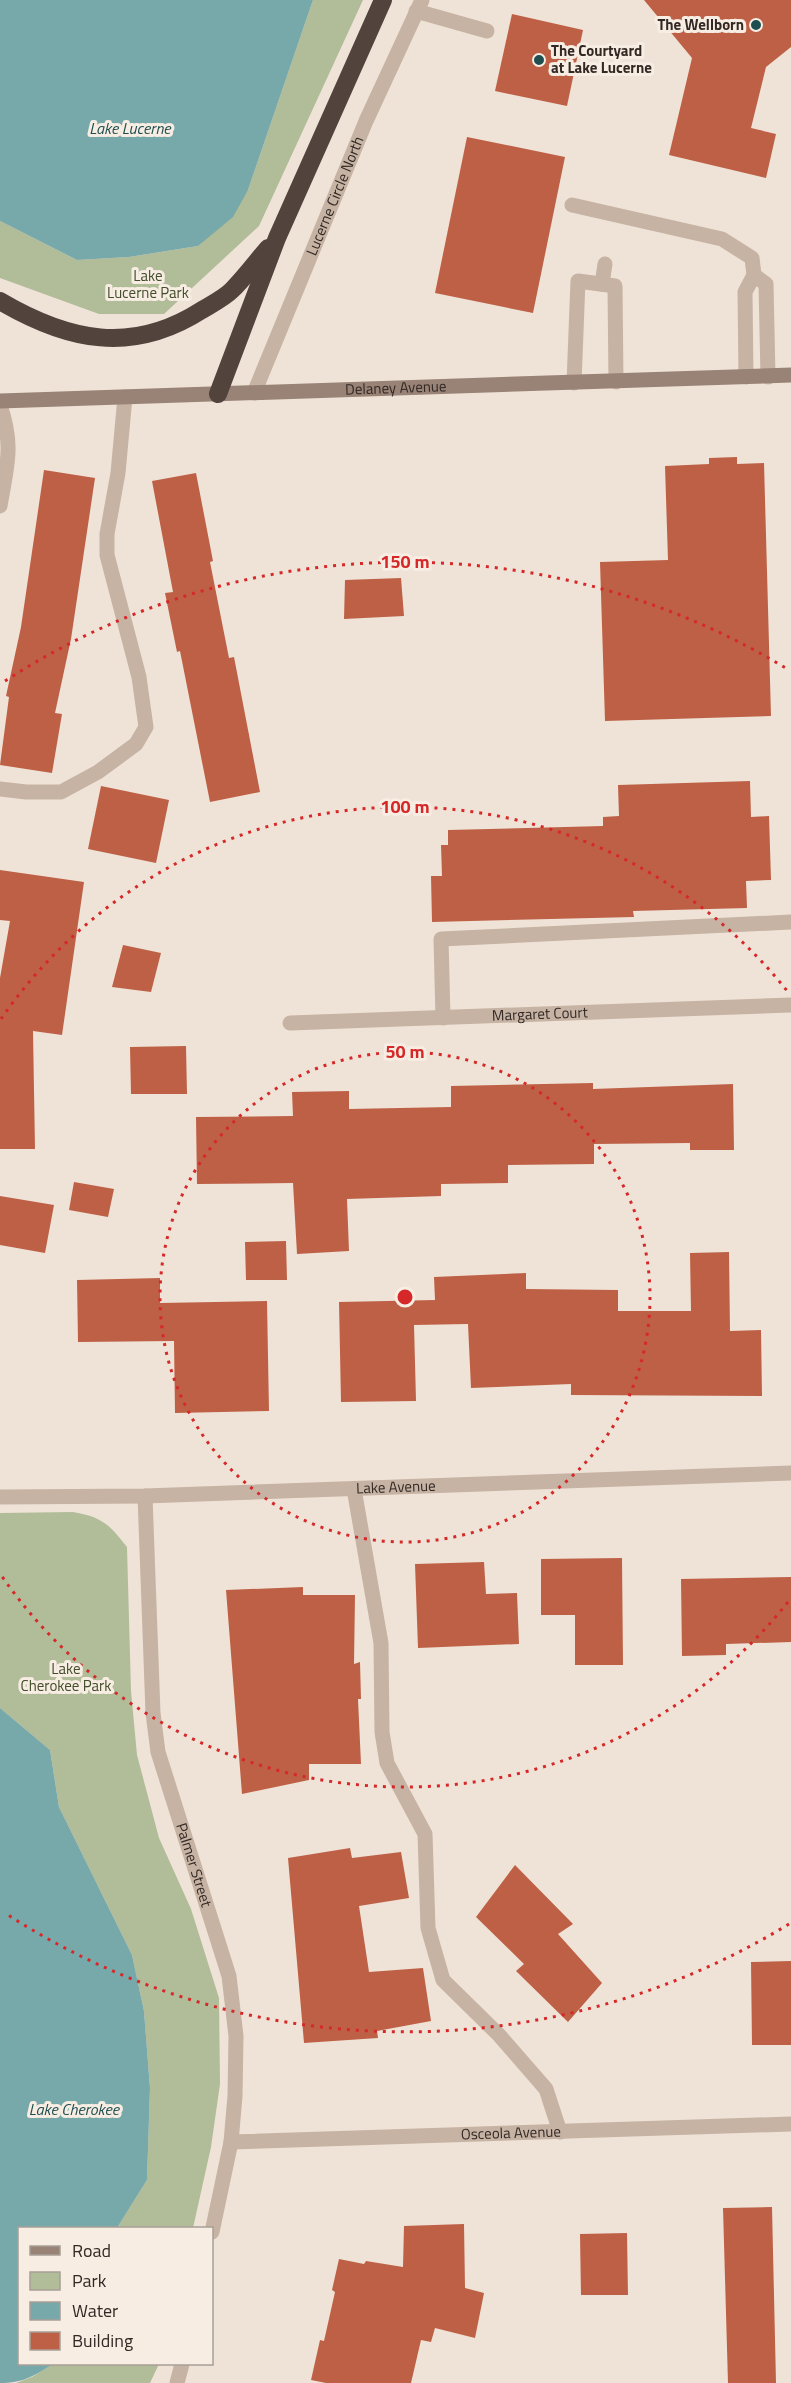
<svg xmlns="http://www.w3.org/2000/svg" width="791" height="2383" font-family="'Titillium Web',sans-serif">
  <style>
    .green { fill: #b1bc99 }
    .water { fill: #78a9aa }
    .building { fill: #be6046 }
    .lines { fill: none; stroke-linecap: round; stroke-linejoin: round }
    .lane { stroke: #c6b3a4; stroke-width: 15 }
    .street { stroke: #c6b3a4; stroke-width: 15 }
    .secondary { stroke: #998276; stroke-width: 15 }
    .highway { stroke: #52433d; stroke-width: 18 }
    .ring { fill: none; stroke: #d62828; stroke-width: 3; stroke-dasharray: 3 6 }
    .poi-dot { fill: #1e4e50; stroke: #f7ede3; stroke-width: 2 }
    .labels { text-anchor: middle; stroke-width: 6; stroke-linejoin: round; paint-order: stroke }
    .poi-label { font-size: 15px; font-weight: bold; fill: #322925; stroke: #f7ede3; text-anchor: end }
    .street-label { font-size: 15px; fill: #322925; stroke: #f7ede3 }
    .park-label { font-size: 15px; fill: #424e2b; stroke: #f7ede3 }
    .water-label { font-size: 16px; font-style: italic; fill: #1e4e50; stroke: #f7ede3 }
    .centre { fill: #d62828; stroke: #f7ede3; stroke-width: 3 }
    .ring-label { font-size: 18px; text-anchor: middle; font-weight: bold; fill: #d62828; stroke: #f7ede3; stroke-width: 6; stroke-linejoin: round; paint-order: stroke }
  </style>
  <rect width="100%" height="100%" fill="#efe3d7"/>
  <!-- green -->
  <g class="green">
    <path d="M313 0H363L259 226 164 314H99L0 278V221L77 260 129 257 198 246 248 190Z"/>
    <path d="M73 1512C102 1517 109 1524 127 1547L131 1691 137 1755 159 1838 191 1909 219 1998 220 2084 211 2147 193 2228H117L147 2180 150 2088 144 2011 132 1955 59 1807 50 1750 0 1708V1513Z"/>
    <path d="M53 2364H159L150 2383H16L32 2377Z"/>
  </g>
  <!-- water -->
  <g class="water">
    <path d="M0 0H313L248 190 233 217 198 246 129 257 77 260 0 221Z"/>
    <path d="M0 1708 50 1750 59 1807 132 1955 144 2011 150 2088 147 2180 117 2228H20V2364H53C34 2376 23 2383 0 2383Z"/>
  </g>
  <!-- building -->
  <g class="building">
    <path d="M644 0H791V47L766 67 751 128 776 134 766 178 669 155 692 58Z"/>
    <path d="M512 14 583 30 567 106 495 91Z"/>
    <path d="M467 137 565 157 533 313 435 293Z"/>
    <path d="M737 457V464L764 463 771 716 605 721 600 562 668 560 665 466 709 464V458Z"/>
    <path d="M44 470 95 478 71 639 55 713 62 714 52 773 0 765 9 697 6 696 21 627Z"/>
    <path d="M196 473 213 561 210 562 229 658 234 657 260 792 210 802 180 651 177 652 165 593 173 592 152 481Z"/>
    <path d="M401 578 404 616 344 619 345 580Z"/>
    <path d="M750 781 751 817 769 816 771 880 746 881 747 908 633 911 634 917 432 922 431 876H442L441 845H448V830L603 826V817L619 816 618 785Z"/>
    <path d="M101 786 169 800 156 863 88 849Z"/>
    <path d="M0 870 84 882 62 1035 33 1031 35 1149H0V978L10 921 0 920Z"/>
    <path d="M123 945 161 953 151 992 112 987Z"/>
    <path d="M186 1046 187 1094H131L130 1047Z"/>
    <path d="M593 1083V1089L733 1084 734 1150H690V1143L594 1144V1164L508 1165V1183L441 1184V1196L347 1199 349 1251 297 1254 293 1183 197 1184 196 1117 293 1116 292 1092 349 1091V1109L451 1107V1086Z"/>
    <path d="M74 1182 114 1189 108 1217 69 1210Z"/>
    <path d="M0 1196 54 1205 45 1253 0 1245Z"/>
    <path d="M286 1241 287 1280H246L245 1242Z"/>
    <path d="M729 1252 730 1331 761 1330 762 1396 571 1395V1384L471 1388 468 1324 414 1325 416 1401 341 1402 339 1302 435 1300 434 1277 526 1273V1289L618 1290V1311H691L690 1253Z"/>
    <path d="M160 1278V1303L267 1301 269 1411 175 1413 174 1341 78 1342 77 1280Z"/>
    <path d="M622 1558 623 1665H575V1615H541V1559Z"/>
    <path d="M484 1562 486 1594 517 1593 519 1644 418 1648 415 1564Z"/>
    <path d="M791 1577V1642L726 1644V1655L682 1656 681 1579Z"/>
    <path d="M303 1587V1595H355L354 1664 360 1662 361 1699H358L361 1764H309V1780L242 1794 226 1590Z"/>
    <path d="M350 1848 352 1858 401 1852 409 1898 359 1906 369 1972 423 1968 431 2021 377 2031 378 2038 304 2043 288 1858Z"/>
    <path d="M515 1865 573 1924 558 1934 602 1983 568 2022 516 1971 524 1964 476 1917Z"/>
    <path d="M791 1961V2045H752L751 1962Z"/>
    <path d="M772 2207 776 2383H728L723 2208Z"/>
    <path d="M464 2224 465 2288 484 2293 475 2338 435 2328 431 2342 421 2340 411 2383H326L311 2380 320 2340 324 2341 335 2292 332 2290 339 2259 364 2264 366 2261 403 2267 404 2226Z"/>
    <path d="M627 2233 628 2295H581L580 2234Z"/>
  </g>
  <g class="lines">
    <!-- lane -->
    <g class="lane">
      <path d="M416 11 487 31"/>
      <path d="M572 205 722 239 752 258 754 275 745 292 746 377"/>
      <path d="M754 275 766 284 768 377"/>
      <path d="M602 284 605 264"/>
      <path d="M574 383 578 281 615 286 616 382"/>
      <path d="M0 789 26 792H61L98 772 136 744 146 727 139 677 107 555V534L118 473 125 397"/>
      <path d="M443 1018 441 939 791 922"/>
      <path d="M354 1489 381 1643 382 1732 387 1763 425 1834 428 1928 443 1980 499 2035 546 2089 560 2132"/>
    </g>
    <!-- street -->
    <g class="street">
      <path id="s1" d="M254 393 366 121 422 0"/>
      <path d="M0 405C14 446 7 465 0 506"/>
      <path id="s2" d="M290 1023 791 1005"/>
      <path id="s3" d="M145 1496 153 1713 158 1752 229 1976 236 2036 235 2096 231 2142 212 2232"/>
      <path id="s4" d="M0 1497 145 1496 791 1473"/>
      <path id="s5" d="M231 2142 791 2124"/>
      <path d="M177 2383 182 2364"/>
    </g>
    <!-- secondary -->
    <path class="secondary" id="s6" d="M0 401 791 375"/>
    <!-- highway -->
    <g class="highway">
      <path d="M0 301C68 341 132 355 202 310 212 304 224 298 232 290 245 277 256 262 268 248"/>
      <path d="M218 394 277 238 383 0"/>
    </g>
  </g>
  <!-- distance rings -->
  <g class="ring">
    <circle cx="405" cy="1297" r="245"/>
    <path d="M788 1602A490 490 0 0 1 1 1575M1 1019A490 490 0 0 1 788 992"/>
    <path d="M789 1924A735 735 0 0 1 5 1913M5 681A735 735 0 0 1 789 670"/>
  </g>
  <!-- markers -->
  <g class="poi-dot">
    <circle cx="756" cy="25" r="6"/>
    <circle cx="539" cy="60" r="6"/>
  </g>
  <g class="labels">
    <!-- poi labels -->
    <g class="poi-label">
      <text x="744" y="30">The Wellborn</text>
      <text x="551" y="56" text-anchor="start">The Courtyard<tspan x="551" dy="17">at Lake Lucerne</tspan></text>
    </g>
    <!-- street labels -->
    <g class="street-label">
      <text dy="5" stroke="none"><textPath href="#s1" startOffset="213">Lucerne Circle North</textPath></text>
      <text dy="5" stroke="none"><textPath href="#s6" startOffset="396">Delaney Avenue</textPath></text>
      <text dy="5" stroke="none"><textPath href="#s2" startOffset="250">Margaret Court</textPath></text>
      <text dy="5" stroke="none"><textPath href="#s4" startOffset="396">Lake Avenue</textPath></text>
      <text dy="5" stroke="none"><textPath href="#s3" startOffset="375">Palmer Street</textPath></text>
      <text dy="5" stroke="none"><textPath href="#s5" startOffset="280">Osceola Avenue</textPath></text>
    </g>
    <!-- park labels -->
    <g class="park-label">
      <text x="148" y="281">Lake<tspan x="148" dy="17">Lucerne Park</tspan></text>
      <text x="66" y="1674">Lake<tspan x="66" dy="17">Cherokee Park</tspan></text>
    </g>
    <!-- water labels -->
    <g class="water-label">
      <text x="130" y="134">Lake Lucerne</text>
      <text x="74" y="2115">Lake Cherokee</text>
    </g>
  </g>
  <circle cx="405" cy="1297" r="9" class="centre"/>
  <g class="ring-label">
    <text x="405" y="568">150 m</text>
    <text x="405" y="813">100 m</text>
    <text x="405" y="1058">50 m</text>
  </g>
  <!-- legend -->
  <rect x="18" y="2227" width="195" height="138" fill="#f7ede3" stroke="#a89f97" stroke-width="1.5"/>
  <rect x="30" y="2246" width="30" height="9" fill="#998276" stroke="#a89f97" stroke-width="1.5"/>
  <text x="72" y="2257" font-size="18" fill="#322925">Road</text>
  <rect x="30" y="2272" width="30" height="18" fill="#b1bc99" stroke="#a89f97" stroke-width="1.5"/>
  <text x="72" y="2287" font-size="18" fill="#322925">Park</text>
  <rect x="30" y="2302" width="30" height="18" fill="#78a9aa" stroke="#a89f97" stroke-width="1.5"/>
  <text x="72" y="2317" font-size="18" fill="#322925">Water</text>
  <rect x="30" y="2332" width="30" height="18" fill="#be6046" stroke="#a89f97" stroke-width="1.5"/>
  <text x="72" y="2347" font-size="18" fill="#322925">Building</text>
</svg>
